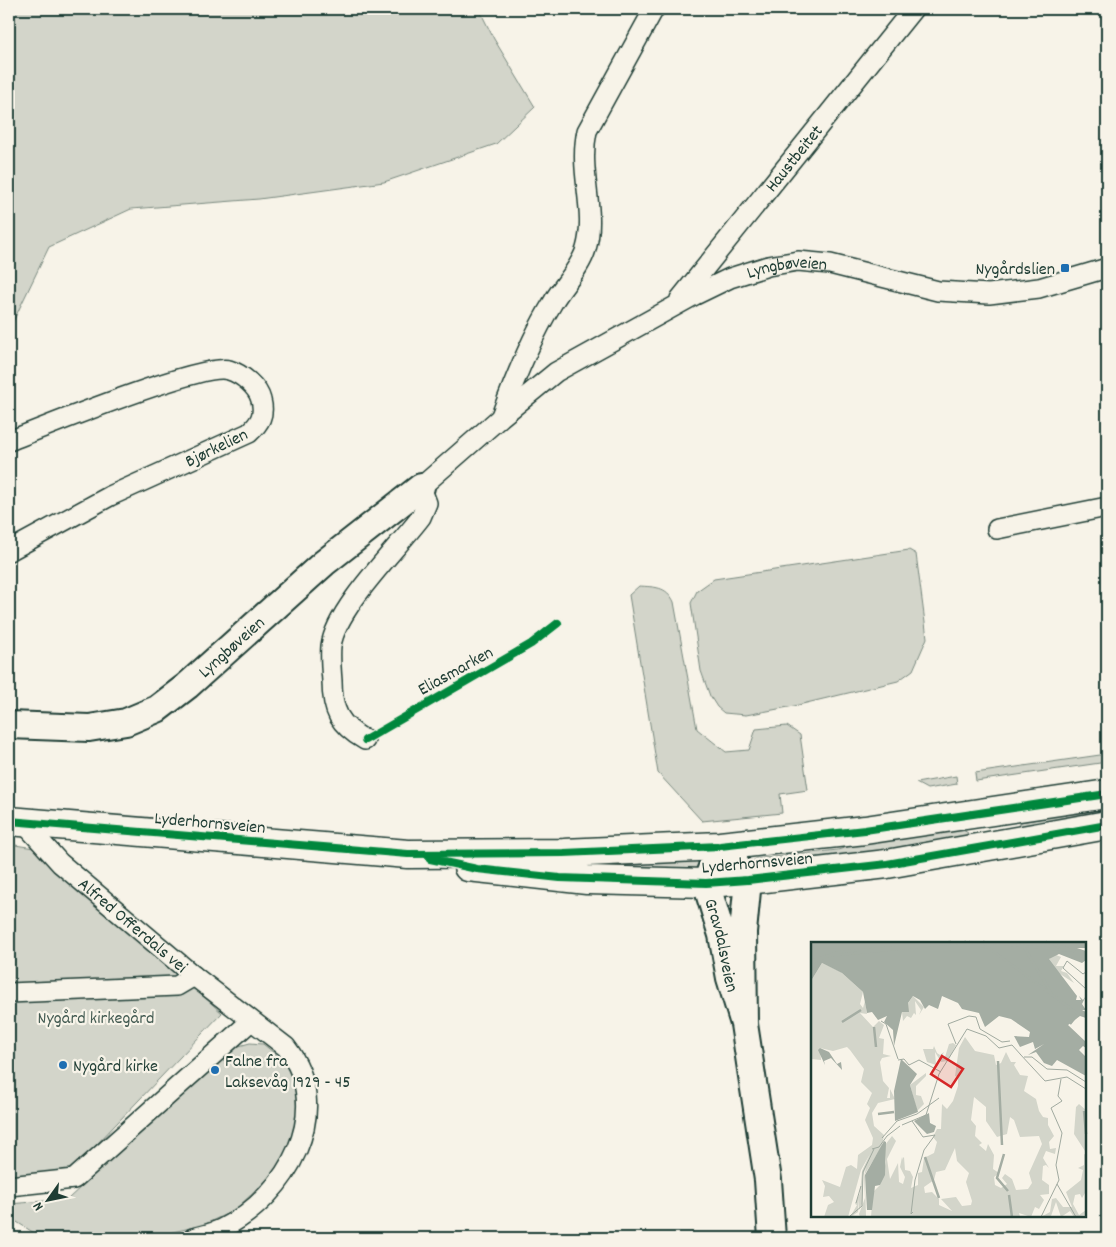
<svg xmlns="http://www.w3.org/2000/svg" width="1116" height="1247" font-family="Dekko,sans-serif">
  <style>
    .green { fill: #d3d5ca; stroke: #79897f }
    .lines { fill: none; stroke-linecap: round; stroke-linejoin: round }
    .street-casing { stroke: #1f3d34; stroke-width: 22 }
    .secondary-casing { stroke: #1f3d34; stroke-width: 30 }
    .primary-casing { stroke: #1f3d34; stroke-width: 31 }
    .street { stroke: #f7f3e8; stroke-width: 19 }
    .secondary { stroke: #f7f3e8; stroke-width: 26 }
    .primary { stroke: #f7f3e8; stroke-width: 28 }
    .cycleway-casing { stroke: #f7f3e8; stroke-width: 11 }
    .cycleway { stroke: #00873e; stroke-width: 8 }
    .poi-dot { fill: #1f6fb2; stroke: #f7f3e8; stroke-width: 2 }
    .labels { text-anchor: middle; stroke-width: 4.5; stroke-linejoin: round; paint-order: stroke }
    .street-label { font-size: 18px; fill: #1f3d34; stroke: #f7f3e8 }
    .poi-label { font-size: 18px; fill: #1f3d34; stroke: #f7f3e8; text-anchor: start }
    .park-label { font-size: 18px; fill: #435b52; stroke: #f7f3e8 }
    .inset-river { fill: none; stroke: #a4ada3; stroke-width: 2.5 }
    .inset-road { fill: none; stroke: #a1aaa0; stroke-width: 1 }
    .view { fill: #d62828; fill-opacity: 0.15; stroke: #d62828; stroke-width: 2.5 }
    .inset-edge { fill: none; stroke: #1f3d34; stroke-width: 2.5 }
  </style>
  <rect width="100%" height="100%" fill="#f7f3e8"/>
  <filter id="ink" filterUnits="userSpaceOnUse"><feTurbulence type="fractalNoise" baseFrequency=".02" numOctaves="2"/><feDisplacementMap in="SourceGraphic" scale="10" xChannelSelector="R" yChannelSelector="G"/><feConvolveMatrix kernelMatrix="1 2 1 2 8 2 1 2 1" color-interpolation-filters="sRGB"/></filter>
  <g filter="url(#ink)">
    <!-- green -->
    <g class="green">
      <path d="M9 9H479L494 39 535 107 496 144 384 182 259 199 131 209 49 247 9 330Z"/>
      <path d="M909 550 916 554 927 638 913 670 898 681 794 706 746 715 724 713 717 707 710 696 701 671 691 603 697 591 714 579Z"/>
      <path d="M639 586C654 587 667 586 674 602L697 729 726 752 749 750 756 729 787 726 800 735 808 790 780 794 782 813 702 821 658 773 629 595Z"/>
      <path d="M1107 754V762L976 781 975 773Z"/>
      <path d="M956 776 957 784 927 789 916 783Z"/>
      <path d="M1107 800V811L1021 828 1018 825 1020 822 1063 815Z"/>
      <path d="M958 827 968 833 960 840 814 861 753 865 750 863 756 859 838 850 850 846 859 840Z"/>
      <path d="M9 844 40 849 222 1013 55 1188 9 1196Z"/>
      <path d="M516 859H699L700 862 699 869 634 873Z"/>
      <path d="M250 1043 263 1044 278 1056 290 1072 296 1089 297 1122 287 1152 276 1171 235 1210 203 1225 160 1235 121 1238H42L9 1217V1204L68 1199 216 1061 235 1047Z"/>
    </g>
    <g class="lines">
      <defs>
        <g id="street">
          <path id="s1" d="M680 299 913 9"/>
          <path d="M501 416C515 378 531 338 552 304 562 286 580 269 586 249 597 211 578 172 587 131L654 9"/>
          <path d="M9 441C42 428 204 362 229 370 242 374 258 387 261 400 265 415 260 423 249 433L110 496 9 551"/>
          <path d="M997 529 1107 507"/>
          <path id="s2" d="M365 740C339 725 332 711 332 681 331 669 330 657 331 646 336 608 397 549 421 517L427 503 421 487 501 417 556 372 695 295 730 278 768 266 798 261 830 264 938 291 989 294 1039 288 1107 268"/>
          <path id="s3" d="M23 822 60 863 194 976 286 1047C336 1111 287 1196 223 1228 214 1233 203 1235 193 1238"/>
          <path d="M9 993 177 986 194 976"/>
          <path d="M9 1186 74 1179 251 1021"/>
        </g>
        <g id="secondary">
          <path id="s4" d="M9 725 89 728 126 722 157 709 187 686 324 563 421 487"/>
          <path id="s5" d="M744 1024 743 932 748 880 720 846 706 883 722 935 730 978 744 1024 768 1180 772 1238"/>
        </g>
        <g id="primary">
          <path d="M9 821 408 854 564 853 720 846 865 830 1107 794"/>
          <path d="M468 867 587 880 706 883 748 880 887 864 1107 825"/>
        </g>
      </defs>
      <!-- street casing -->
      <use href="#street" class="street-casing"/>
      <!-- secondary casing -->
      <use href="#secondary" class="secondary-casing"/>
      <!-- primary casing -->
      <use href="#primary" class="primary-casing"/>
      <!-- street -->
      <use href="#street" class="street"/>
      <!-- secondary -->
      <use href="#secondary" class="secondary"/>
      <!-- primary -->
      <use href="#primary" class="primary"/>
      <defs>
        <g id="cycleway">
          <path d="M365 740 531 644 558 623"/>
          <path d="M9 821 408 854 564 853 720 846 865 830 1107 794"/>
          <path d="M430 859 477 869 560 878 706 883 748 880 887 864 1107 825"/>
        </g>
      </defs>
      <!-- cycleway casing -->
      <use href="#cycleway" class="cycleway-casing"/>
      <!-- cycleway -->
      <use href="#cycleway" class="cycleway"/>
    </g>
  </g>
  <!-- markers -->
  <g class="poi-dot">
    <rect x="1060" y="263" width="10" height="10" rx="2.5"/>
    <circle cx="63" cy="1065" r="5"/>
    <circle cx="215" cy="1070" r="5"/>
  </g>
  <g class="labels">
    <!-- street labels -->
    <g class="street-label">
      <text dy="6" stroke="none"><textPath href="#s1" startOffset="181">Haustbeitet</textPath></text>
      <text dy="6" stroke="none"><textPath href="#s2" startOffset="732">Lyngbøveien</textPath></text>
      <text transform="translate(216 447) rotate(-26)" y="6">Bjørkelien</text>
      <text dy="6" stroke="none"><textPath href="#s4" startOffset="248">Lyngbøveien</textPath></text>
      <text transform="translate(455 670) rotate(-29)" y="6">Eliasmarken</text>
      <text transform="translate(210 822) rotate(5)" y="6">Lyderhornsveien</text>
      <text transform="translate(757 862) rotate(-5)" y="6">Lyderhornsveien</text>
      <text dy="6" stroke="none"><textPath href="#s3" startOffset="151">Alfred Offerdals vei</textPath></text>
      <text dy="6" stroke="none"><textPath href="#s5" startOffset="292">Gravdalsveien</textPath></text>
    </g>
    <!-- poi labels -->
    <g class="poi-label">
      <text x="1055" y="274" text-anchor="end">Nygårdslien</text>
      <text x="225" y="1066">Falne fra<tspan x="225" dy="21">Laksevåg 1929 - 45</tspan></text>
      <text x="73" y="1071">Nygård kirke</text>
    </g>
    <!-- park labels -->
    <g class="park-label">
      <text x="96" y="1023">Nygård kirkegård</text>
    </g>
  </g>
  <!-- overview -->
  <g transform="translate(811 942)">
    <rect width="275" height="275" fill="#f7f3e8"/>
    <path d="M243 12 250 15 245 24H253L250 29 256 31 263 41 240 26 238 17ZM11 21 30 30 52 50 49 62 52 66 54 59 56 72 49 71 62 85 68 79 73 83 68 96 73 97 72 112 80 114 71 116 69 120 72 139 78 146 76 156H79V147L84 157 67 161 61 171 63 184 73 193 71 204 54 232 55 275H49L48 272 54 256 53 235 55 225 52 234 51 262 48 268V256L47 270 41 274 45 273 39 275 46 263 44 262 49 251 51 229 59 212 50 228 37 275H13L17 263 23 260 18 254 12 255 14 244 11 238 29 245 35 225 40 223 46 227 47 213 61 203 62 196 54 178 59 166 56 162 61 151 50 140 53 127 39 108 36 105 22 109 9 106 10 118 0 117V39ZM102 54 113 65 108 73 110 68 104 59 105 73 103 71 100 76 96 74 92 79 91 70ZM154 95 164 109 183 113 185 123 190 121 195 110 200 120H205L203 123 209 133 217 134 213 149 225 157 228 169 232 175 237 176V183L243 194 238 200 239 207 245 206 244 212 235 209 232 216 238 226 235 223 232 224 231 238 238 243V252L229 253 233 258 228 267 224 265 220 275 208 271 209 275H60L62 250 69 243 75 220 74 203 81 194 85 199 76 217 79 237 87 221 88 240 92 242 94 235 89 225 91 215 92 218V216L93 215 94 228 99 229 102 235 100 246 107 243V231L111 230 113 216 123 211 126 200 122 195 126 187H130L131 162 136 167 142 159 147 144V135L144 134 148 106ZM163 155 175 165V179L186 195 196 192 199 175 203 178 209 195 228 194 231 202 218 231 221 241 217 247 205 248 201 237 194 232 191 236 196 242 190 246 184 243 183 235 188 231 182 227 183 213 177 202 175 209 168 203 171 201 164 194 165 184 160 178ZM144 206 146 219 158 231 155 240 161 259 160 263 151 264 145 255 130 257 141 269 128 263V257L121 250 114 251 113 245 123 238 125 230 134 228ZM142 101 145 103 137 119 130 120 124 110 125 123 116 120 112 107H122L123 104 126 111 129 113 133 110 131 114 134 115 138 102ZM115 131V134L105 144V153L110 154 113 162 106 169 99 143ZM268 162 275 168 274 209 263 192 265 165ZM273 212 275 213V254L274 251 271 256 269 252 264 253 262 262 268 273 275 268V273L263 275 259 269 250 275 245 260 240 274 230 275 239 270 241 257 245 256 252 265H261L255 250 270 238 272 228 267 226 273 223Z" fill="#d3d5ca" fill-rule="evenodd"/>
    <path d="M0 0H275V6H266L275 9V18L271 21 248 12 238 17 266 54 265 58H270L268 54 272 58 275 54 271 62 275 68H271L275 70V76L269 74 257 83 275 100V106L272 104 268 108 275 115V134L246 118 241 124 233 121 225 110 217 113 233 102 224 107 222 100 209 105 203 94 218 95 219 90 200 77 188 74 174 85 168 71 151 67 147 61 131 54 127 67 118 63 114 67 109 58 102 54 97 61 98 70H91L83 104 82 88 73 80 76 74 67 78 61 70 56 71 52 50 31 31 11 21 0 39ZM9 106 18 110 26 122 30 120 31 128 20 116 13 119 14 123 7 108ZM90 117 106 132 99 143 107 170 84 179 83 149ZM118 171 119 181 125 184 123 190 116 192 103 179ZM73 199 75 200 74 233 69 243 64 244 61 268H56L54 233Z" fill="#a4ada3"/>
    <path class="inset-river" d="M158 0 178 6 267 72 259 82M172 0 264 9M210 0 241 52M235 0 260 8M110 2 140 0M0 19 28 10 111 3M0 21 17 14 155 0M31 80 50 68M63 85 65 105M187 119 191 203M273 169 275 192M67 172 83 170M193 212 186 236 197 249M114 215 128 256M198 253 201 275"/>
    <path class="inset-road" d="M275 30 272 32 256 19 252 26 275 47M70 79 75 82 87 117M145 102 137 82 158 74 165 75 169 87 191 100 199 99M209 112 234 139 256 135 275 147M213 115H221L236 127 256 128 275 140M87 118 93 117 98 123 108 118 130 130M115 173 128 132 156 87 175 94 188 106 201 103 210 113M101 179 112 195 124 193M91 183 115 173M71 196 86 179 106 172 128 156M61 207 68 205 76 194 89 184M246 242 265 275M45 261 50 244M102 270 100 272 104 238 113 208 124 193M39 274 51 264 52 230 63 207M230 275 248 238 245 223 251 191 240 166 251 159 247 154 250 137"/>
    <path class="view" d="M131 114 152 127 140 145 120 132Z"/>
    <rect width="275" height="275" class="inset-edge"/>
  </g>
  <!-- margin -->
  <rect width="1116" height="1247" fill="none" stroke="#f7f3e8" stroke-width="30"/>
  <rect x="15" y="15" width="1086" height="1217" fill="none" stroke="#1f3d34" stroke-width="2" filter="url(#ink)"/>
  <!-- north arrow -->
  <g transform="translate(48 1200) rotate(237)" stroke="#f7f3e8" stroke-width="4" paint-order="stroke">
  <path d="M0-4L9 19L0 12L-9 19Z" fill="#1f3d34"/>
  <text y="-8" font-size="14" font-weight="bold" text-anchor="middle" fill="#1f3d34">N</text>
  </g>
</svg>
